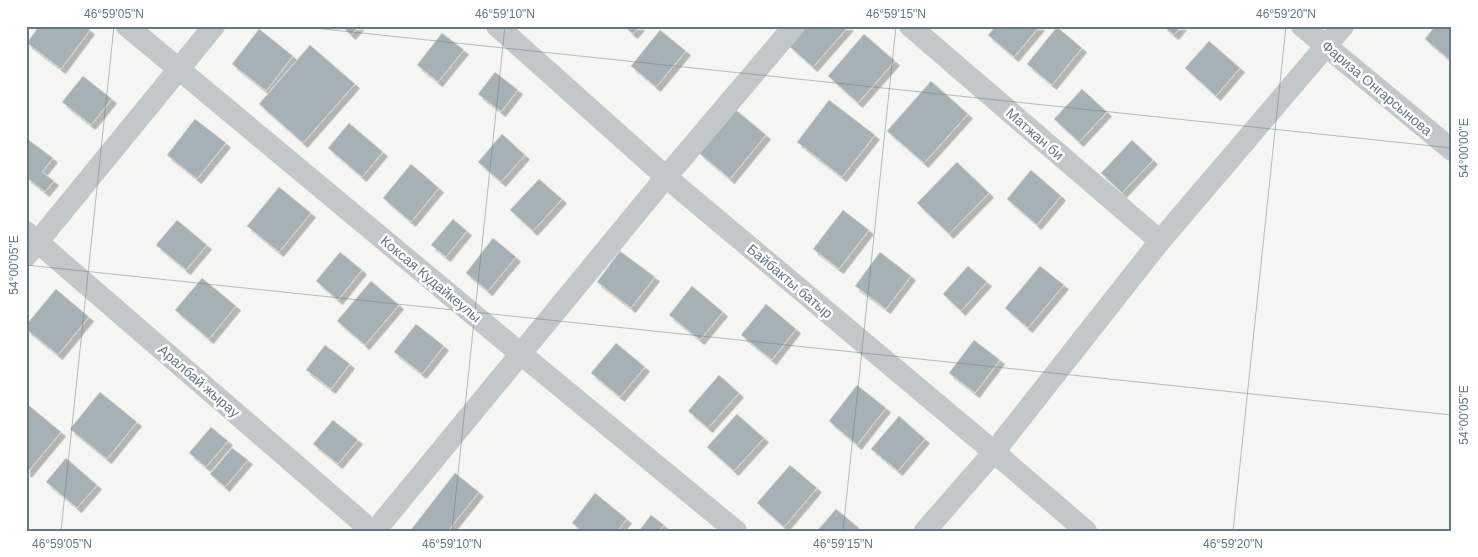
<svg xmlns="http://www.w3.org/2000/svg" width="1478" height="557" font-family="Arial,sans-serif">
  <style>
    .building { fill: #a6b1b5; stroke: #d6d6d4; filter: url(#shadow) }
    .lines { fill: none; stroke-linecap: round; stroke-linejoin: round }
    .minor { stroke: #c2c7c9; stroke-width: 22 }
    .ticks { fill: none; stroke: #627984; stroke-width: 1; stroke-opacity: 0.45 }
    .labels { text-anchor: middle; stroke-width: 5; stroke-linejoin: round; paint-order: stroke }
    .street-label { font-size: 14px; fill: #627984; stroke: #fff }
    .neatline { fill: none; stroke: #627984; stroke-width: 2 }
    .ticks-label { font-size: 12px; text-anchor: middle; fill: #627984 }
  </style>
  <defs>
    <filter id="shadow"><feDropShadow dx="4.5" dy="4.5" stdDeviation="0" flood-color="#0004"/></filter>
  </defs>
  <rect width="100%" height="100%" fill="#f5f5f1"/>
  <!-- building -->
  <g class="building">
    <path d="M39 26H85L90 30 61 69 27 43Z"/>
    <path d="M342 26H359L351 35Z"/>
    <path d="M624 26H640L633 34Z"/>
    <path d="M806 26H849L813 67 789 46Z"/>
    <path d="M996 26H1040L1014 57 988 35Z"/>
    <path d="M1163 26H1182L1174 35Z"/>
    <path d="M1435 26H1452V62L1425 39Z"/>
    <path d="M1057 27 1082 48 1052 85 1027 64Z"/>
    <path d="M259 29 293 56 266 91 232 64Z"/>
    <path d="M660 30 686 51 656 87 631 66Z"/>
    <path d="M442 33 464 50 438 82 417 65Z"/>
    <path d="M864 34 895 61 858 103 828 76Z"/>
    <path d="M1209 41 1240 68 1216 96 1185 68Z"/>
    <path d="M310 45 355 84 303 143 259 104Z"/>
    <path d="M495 72 518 90 501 112 478 94Z"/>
    <path d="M83 76 112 99 91 125 62 102Z"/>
    <path d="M931 81 968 114 924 163 887 131Z"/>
    <path d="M1082 89 1107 112 1079 142 1054 119Z"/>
    <path d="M829 100 875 135 842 177 797 142Z"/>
    <path d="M736 110 766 135 730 179 699 153Z"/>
    <path d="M195 119 226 143 197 179 167 155Z"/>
    <path d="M349 123 383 152 362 177 328 148Z"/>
    <path d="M502 134 525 155 501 182 478 162Z"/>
    <path d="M26 138 53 158 42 172 54 181 45 192 26 177Z"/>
    <path d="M1132 140 1153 160 1122 193 1101 173Z"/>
    <path d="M957 162 989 193 949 234 917 203Z"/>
    <path d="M411 164 439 188 411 222 383 198Z"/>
    <path d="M1031 170 1061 196 1037 225 1007 199Z"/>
    <path d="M539 179 562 199 533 231 510 210Z"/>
    <path d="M279 187 311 213 279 252 247 226Z"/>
    <path d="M843 210 869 230 839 269 813 249Z"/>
    <path d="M453 219 467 231 446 257 431 245Z"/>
    <path d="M177 220 207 245 186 270 156 245Z"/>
    <path d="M493 238 516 257 488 291 466 273Z"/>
    <path d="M620 251 655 277 631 308 597 282Z"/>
    <path d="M340 252 362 270 338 300 316 281Z"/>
    <path d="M880 252 911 276 886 309 855 286Z"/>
    <path d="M968 266 987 282 961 311 943 294Z"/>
    <path d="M1040 266 1064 285 1028 328 1005 308Z"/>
    <path d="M202 278 236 306 209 339 175 310Z"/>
    <path d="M371 281 399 305 365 345 337 321Z"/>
    <path d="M692 286 723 312 700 340 669 315Z"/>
    <path d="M56 289 89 317 58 355 26 329V325Z"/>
    <path d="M766 304 796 329 772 360 741 335Z"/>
    <path d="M416 324 444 346 422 374 394 352Z"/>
    <path d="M974 340 1000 360 975 393 949 373Z"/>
    <path d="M616 343 645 367 620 397 591 373Z"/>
    <path d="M325 345 350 364 331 389 306 370Z"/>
    <path d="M719 375 739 393 708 428 688 411Z"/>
    <path d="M857 385 886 408 857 445 829 421Z"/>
    <path d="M100 392 137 422 107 459 70 429Z"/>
    <path d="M26 403 61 432 27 473 26 472Z"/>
    <path d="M737 414 764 438 734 471 707 447Z"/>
    <path d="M899 416 925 439 898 471 871 449Z"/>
    <path d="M333 420 358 440 338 464 313 444Z"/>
    <path d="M211 427 228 441 206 467 189 453Z"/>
    <path d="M232 448 248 460 225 487 210 474Z"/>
    <path d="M66 458 97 485 77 508 46 482Z"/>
    <path d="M790 465 817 488 784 527 757 503Z"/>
    <path d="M455 473 479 492 448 531H410Z"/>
    <path d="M595 493 627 519 617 531H582L572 523Z"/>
    <path d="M836 509 859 528 857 531H817Z"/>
    <path d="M651 515 664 525 659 531H639Z"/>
  </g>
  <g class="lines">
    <!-- minor -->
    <g class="minor">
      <path d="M127 26 521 354 736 531"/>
      <path d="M497 26 666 177 994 452 1086 531"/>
      <path d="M910 26 1160 241"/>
      <path d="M1302 26 1452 150"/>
      <path d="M26 232 372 531"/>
      <path d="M26 256 214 26"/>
      <path d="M375 531 666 177 794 26"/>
      <path d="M925 531 994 452 1160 241 1343 26"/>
    </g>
  </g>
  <!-- ticks -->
  <path class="ticks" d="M295 26 1452 148M26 265 1452 415M61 531 114 26M452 531 505 26M843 531 896 26M1233 531 1286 26"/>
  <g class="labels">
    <!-- street labels -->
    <g class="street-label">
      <text transform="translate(1377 88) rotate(40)" y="5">Фариза Онгарсынова</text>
      <text transform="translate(1035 134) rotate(41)" y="5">Матжан би</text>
      <text transform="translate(431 279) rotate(40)" y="5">Коксая Кудайкеулы</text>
      <text transform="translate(790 281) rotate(40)" y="5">Байбакты батыр</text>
      <text transform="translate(199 381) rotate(41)" y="5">Аралбай жырау</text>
    </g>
  </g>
  <!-- border -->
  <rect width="1478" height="557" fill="none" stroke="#ffffff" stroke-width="55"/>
  <rect x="28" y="28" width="1422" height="502" class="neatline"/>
  <g class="ticks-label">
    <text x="114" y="18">46°59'05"N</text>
    <text x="505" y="18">46°59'10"N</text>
    <text x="896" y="18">46°59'15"N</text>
    <text x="1286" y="18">46°59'20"N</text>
    <text transform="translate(1464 148) rotate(-90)" y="4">54°00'00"E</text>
    <text transform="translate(14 265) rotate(-90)" y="4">54°00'05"E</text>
    <text transform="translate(1464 415) rotate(-90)" y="4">54°00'05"E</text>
    <text x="62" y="548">46°59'05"N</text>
    <text x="452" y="548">46°59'10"N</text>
    <text x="843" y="548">46°59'15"N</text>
    <text x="1233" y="548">46°59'20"N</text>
  </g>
</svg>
